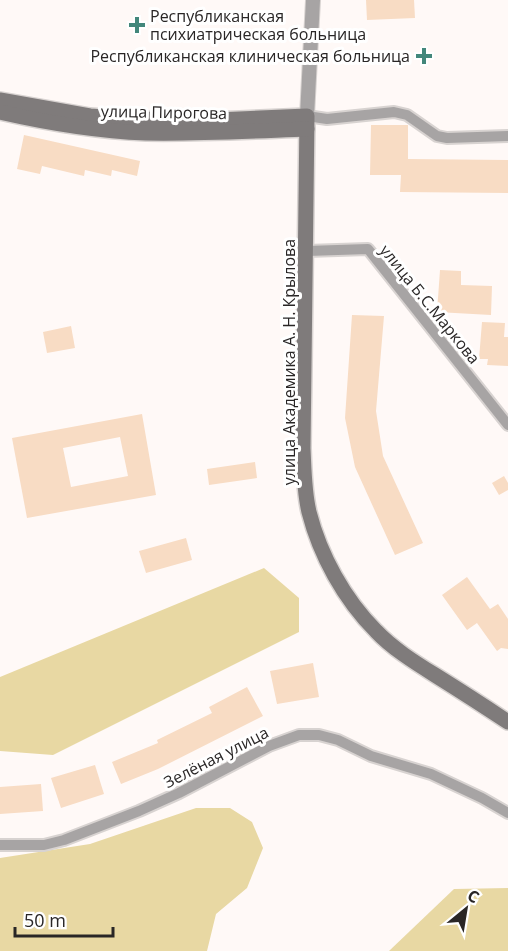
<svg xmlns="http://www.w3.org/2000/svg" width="508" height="951" font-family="'Open Sans',sans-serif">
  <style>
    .green { fill: #e8d8a3 }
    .building { fill: #f8dcc4; fill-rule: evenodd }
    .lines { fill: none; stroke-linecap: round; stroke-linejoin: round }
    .minor-casing { stroke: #d8d3d1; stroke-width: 14 }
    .tertiary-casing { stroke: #d8d3d1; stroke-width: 16 }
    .secondary-casing { stroke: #d8d3d1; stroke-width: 18 }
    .minor { stroke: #a7a4a4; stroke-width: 10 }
    .tertiary { stroke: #a7a4a4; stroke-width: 14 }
    .secondary { stroke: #7f7b7b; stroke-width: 15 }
    .poi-dot { fill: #43877b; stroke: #fff; stroke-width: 2 }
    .labels { text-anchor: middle; stroke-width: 6; stroke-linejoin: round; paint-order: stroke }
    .poi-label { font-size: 16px; fill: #292626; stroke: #fff; text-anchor: start }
    .street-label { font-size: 16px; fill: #292626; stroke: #fff }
  </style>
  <rect width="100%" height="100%" fill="#fff9f7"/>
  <!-- green -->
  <g class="green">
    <path d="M264 568 299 598V632L53 755 0 751V677Z"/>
    <path d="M196 808H230L252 822 263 848 247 888 216 914 207 951H0V858L90 844Z"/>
    <path d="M508 888V951H389L454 889Z"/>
  </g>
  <!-- building -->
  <g class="building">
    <path d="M366 0H414L415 18 367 20Z"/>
    <path d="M371 125H408V159L508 160V193L400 192 401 175H370Z"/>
    <path d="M24 135 140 161 137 176 112 170 111 176 85 170 84 176 42 166 40 174 17 169Z"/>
    <path d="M440 270 461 271V285L492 286 491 315 437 312Z"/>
    <path d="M352 315 384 316 376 411 383 456 423 543 395 555 355 467 345 418Z"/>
    <path d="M482 322 505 323 504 337H508V366L487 365 488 359H479Z"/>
    <path d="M71 326 75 348 47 353 43 332Z"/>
    <path d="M142 414 156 495 27 518 12 438ZM120 437 128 476 71 487 63 448Z"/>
    <path d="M255 462 257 478 209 485 207 469Z"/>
    <path d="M504 476 508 483V490L499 495 492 483Z"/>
    <path d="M186 538 192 560 146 573 139 551Z"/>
    <path d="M467 577 490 609 498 604 508 619V649L501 648 497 651 477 623 467 630 442 595Z"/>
    <path d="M313 663 319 697 277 704 270 671Z"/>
    <path d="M247 687 263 716 158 769 121 784 112 762 158 743 157 740 212 713 209 707Z"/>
    <path d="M95 765 104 794 61 808 51 778Z"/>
    <path d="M41 784 43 811 0 814V787Z"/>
  </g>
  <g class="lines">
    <defs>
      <g id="minor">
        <path d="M307 116 327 119 394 112 407 115 437 136 447 138 508 136"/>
        <path d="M307 251 368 249 508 425"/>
        <path d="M0 845H44L64 840 139 811 179 793 269 746 299 735H319L338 740 371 756 431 774 482 798 508 813"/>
      </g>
      <path id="tertiary" d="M307 116 313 0"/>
      <g id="secondary">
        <path d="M0 100 90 116 130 119 217 120 307 116 303 448C304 469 304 491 309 512 320 555 344 599 376 631 392 648 414 662 435 675 459 690 484 706 508 722"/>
        <path d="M0 112C48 123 97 131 146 133 200 134 254 131 307 129"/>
      </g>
    </defs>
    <!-- minor casing -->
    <use href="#minor" class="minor-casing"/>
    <!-- tertiary casing -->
    <use href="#tertiary" class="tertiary-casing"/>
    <!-- secondary casing -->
    <use href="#secondary" class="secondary-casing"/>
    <!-- minor -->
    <use href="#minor" class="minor"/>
    <!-- tertiary -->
    <use href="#tertiary" class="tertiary"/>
    <!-- secondary -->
    <use href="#secondary" class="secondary"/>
  </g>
  <!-- markers -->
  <g class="poi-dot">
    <path d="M134 16h6v6h6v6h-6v6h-6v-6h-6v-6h6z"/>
    <path d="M421 47h6v6h6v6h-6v6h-6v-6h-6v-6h6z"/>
  </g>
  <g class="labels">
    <!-- poi labels -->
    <g class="poi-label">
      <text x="150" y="22">Республиканская<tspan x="150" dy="18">психиатрическая больница</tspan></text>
      <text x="410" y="62" text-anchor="end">Республиканская клиническая больница</text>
    </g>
    <!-- street labels -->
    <g class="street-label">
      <text transform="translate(164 112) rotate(1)" y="6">улица Пирогова</text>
      <text transform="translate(430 304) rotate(51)" y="6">улица Б.С.Маркова</text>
      <text transform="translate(289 362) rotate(-90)" y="6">улица Академика А. Н. Крылова</text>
      <text transform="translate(216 757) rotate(-27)" y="6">Зелёная улица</text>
    </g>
  </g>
  <!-- north arrow -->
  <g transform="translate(466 909) rotate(30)" stroke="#ffffff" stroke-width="4.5" paint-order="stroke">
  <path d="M0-4.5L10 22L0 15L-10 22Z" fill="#292626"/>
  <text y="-9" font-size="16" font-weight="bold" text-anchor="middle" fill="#292626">С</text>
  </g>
  <!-- scale -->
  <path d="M15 927v9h98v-9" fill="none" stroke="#292626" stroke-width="3"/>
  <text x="24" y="927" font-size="18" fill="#292626" stroke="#ffffff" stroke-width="4.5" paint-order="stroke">50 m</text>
</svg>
